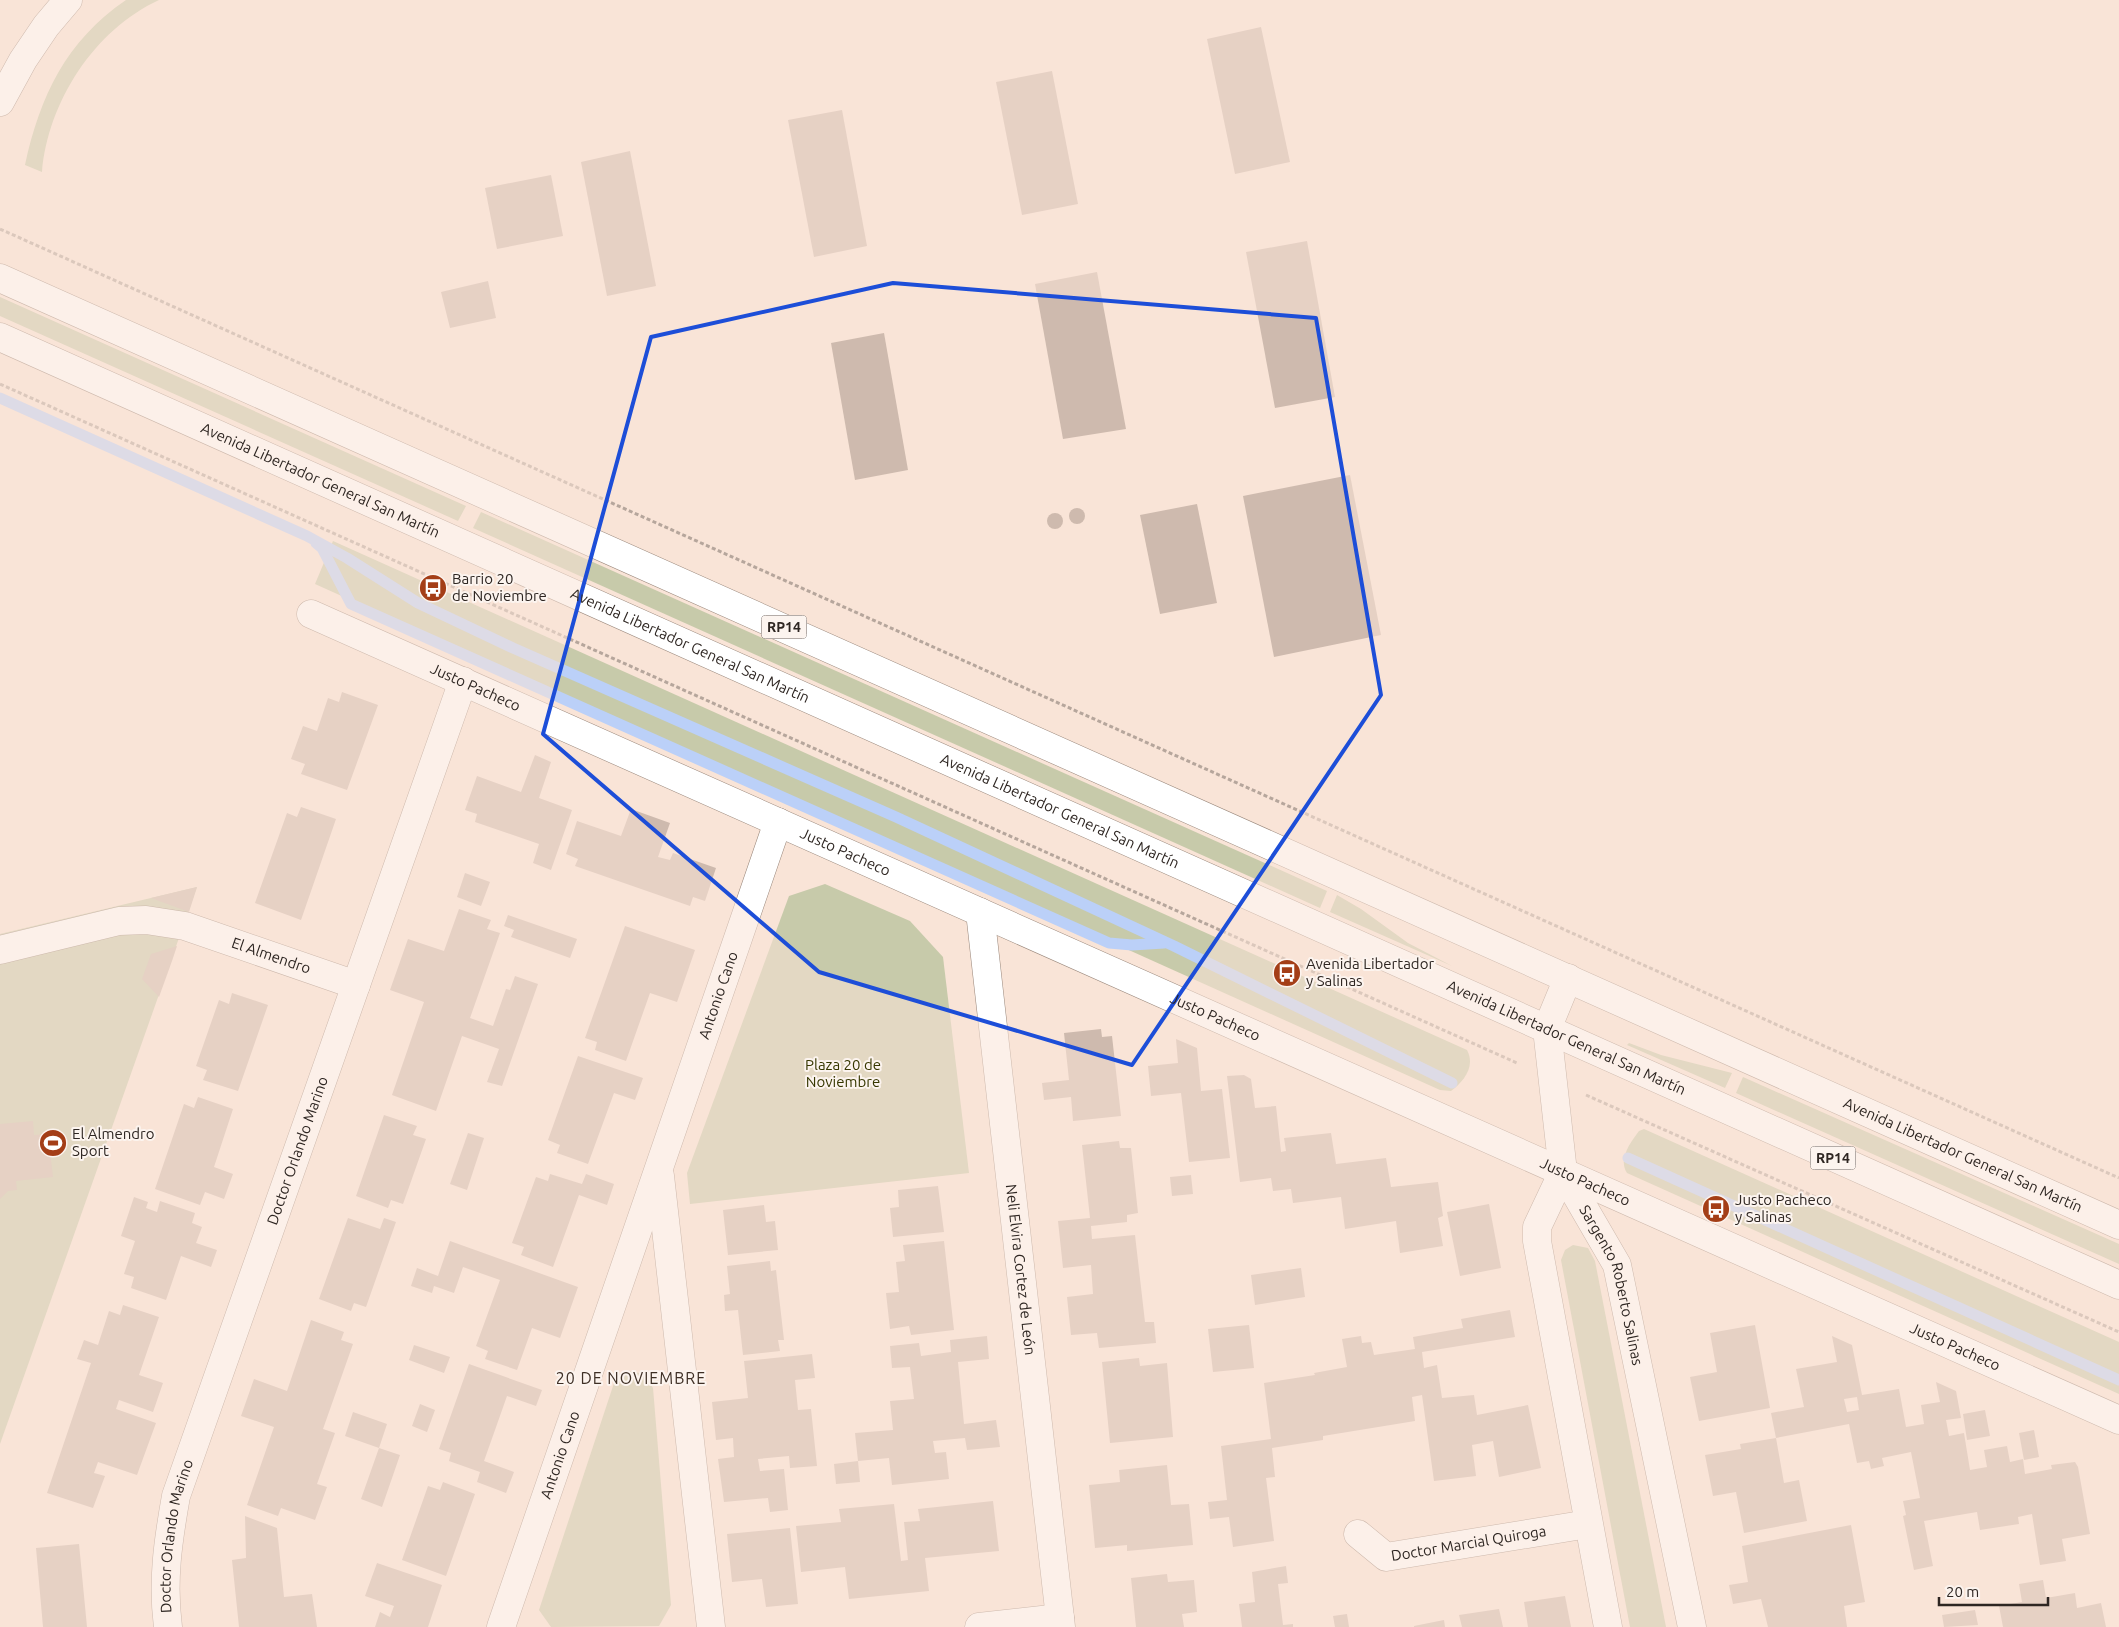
<svg xmlns="http://www.w3.org/2000/svg" width="2119" height="1627" font-family="Ubuntu,sans-serif">
  <style>
    .green { fill: #c7caaa }
    .lines { fill: none; stroke-linecap: round; stroke-linejoin: round }
    .stream { stroke: #bbd0f8; stroke-width: 11 }
    .building { fill: #cebaae; fill-rule: evenodd }
    .minor-casing { stroke: #99877b; stroke-width: 29 }
    .major-casing { stroke: #99877b; stroke-width: 29 }
    .path { stroke: #b6a69c; stroke-width: 3; stroke-dasharray: 4 2.5; stroke-linecap: butt }
    .minor { stroke: #fff; stroke-width: 28 }
    .major { stroke: #fff; stroke-width: 28 }
    .marked { fill: none; stroke: #1d4ed8; stroke-width: 4; stroke-linejoin: round }
    .labels { text-anchor: middle; stroke-width: 4; stroke-linejoin: round; paint-order: stroke }
    .shield { fill: #fcf4ef; stroke: #6c6460; stroke-width: 1 }
    .shield-label { font-size: 14px; font-weight: bold; fill: #2e2622 }
    .street-label { font-size: 15px; fill: #2e2622; stroke: #fcf4ef }
    .poi-label { font-size: 15px; fill: #2e2622; stroke: #fcf4ef; text-anchor: start }
    .park-label { font-size: 15px; fill: #363700; stroke: #fcf4ef }
    .neighbourhood-label { font-size: 16px; letter-spacing: 1px; fill: #3e2f25; stroke: #fcf4ef }
  </style>
  <rect width="100%" height="100%" fill="#f9e4d7"/>
  <!-- green -->
  <g class="green">
    <path d="M126 0H159C94 30 48 102 42 172L25 165C40 96 66 41 126 0Z"/>
    <path d="M0 297 466 506 458 521 0 316Z"/>
    <path d="M481 512 1276 868 1327 891 1320 908 473 528Z"/>
    <path d="M333 541 1467 1050C1476 1067 1463 1082 1451 1091L1440 1090 315 584Z"/>
    <path d="M825 884 910 921 943 957 969 1173 690 1204 687 1173 789 896Z"/>
    <path d="M197 887 0 1444V934Z"/>
    <path d="M1337 895 1361 909 1408 943 1452 966 1330 912Z"/>
    <path d="M1629 1043 1661 1055 1732 1073 1725 1088 1627 1045Z"/>
    <path d="M1743 1077 2119 1244V1264L1736 1093Z"/>
    <path d="M1644 1129 2119 1342V1394L1627 1173C1618 1159 1630 1143 1639 1131Z"/>
    <path d="M1573 1245 1588 1248 1595 1261 1666 1627H1630L1561 1260 1565 1250Z"/>
    <path d="M630 1371 644 1374 653 1388 671 1605 659 1626 551 1627 539 1610 616 1377 619 1374Z"/>
  </g>
  <g class="lines">
    <!-- stream -->
    <g class="stream">
      <path d="M0 398 307 536 347 558 418 603 513 648 896 817 1174 946 1452 1083"/>
      <path d="M316 543 322 548 351 604 1109 943 1132 945 1164 943"/>
      <path d="M1628 1158 2119 1380"/>
    </g>
  </g>
  <!-- building -->
  <g class="building">
    <path d="M1261 27 1290 162 1235 174 1207 39Z"/>
    <path d="M1052 71 1078 204 1022 215 996 82Z"/>
    <path d="M842 110 867 246 814 257 788 120Z"/>
    <path d="M630 151 656 286 607 296 581 162Z"/>
    <path d="M551 175 563 236 497 249 485 188Z"/>
    <path d="M1307 241 1335 397 1275 408 1246 252Z"/>
    <path d="M1097 272 1126 429 1063 439 1035 284Z"/>
    <path d="M488 281 496 318 450 328 441 292Z"/>
    <path d="M884 333 908 470 855 480 831 343Z"/>
    <path d="M1350 475 1381 635 1274 657 1243 496Z"/>
    <path d="M1197 504 1217 603 1160 614 1140 515Z"/>
    <circle cx="1077" cy="516" r="8"/>
    <circle cx="1055" cy="521" r="8"/>
    <path d="M342 692 378 705 347 790 301 774 305 764 291 759 303 726 317 731 328 698 339 702Z"/>
    <path d="M535 755 551 762 539 798 572 810 551 870 533 863 539 844 475 822 477 814 465 810 477 776 521 792Z"/>
    <path d="M301 807 336 819 301 920 255 903 287 813 297 817Z"/>
    <path d="M631 809 670 823 658 857 670 860 673 853 716 868 705 901 693 897 690 906 575 866 578 859 566 854 577 821 621 836Z"/>
    <path d="M465 873 490 882 481 906 457 897Z"/>
    <path d="M197 887 189 912 151 898Z"/>
    <path d="M459 909 491 920 487 929 500 933 470 1018 493 1026 506 989 510 990 515 976 538 984 502 1086 487 1082 499 1049 462 1036 436 1111 392 1095 424 1002 390 990 408 939 444 951Z"/>
    <path d="M508 915 577 939 570 958 511 937 514 930 504 926Z"/>
    <path d="M625 926 695 950 677 1002 650 993 626 1061 595 1050 597 1042 585 1038Z"/>
    <path d="M177 946 172 961 159 997 142 979 151 954Z"/>
    <path d="M232 993 268 1005 238 1091 203 1080 207 1070 196 1066 219 1000 229 1004Z"/>
    <path d="M1101 1029 1102 1037 1112 1036 1121 1116 1073 1121 1071 1097 1044 1100 1042 1083 1069 1080 1064 1033Z"/>
    <path d="M1176 1039 1197 1048 1201 1091 1222 1089 1230 1158 1189 1162 1181 1093 1151 1096 1148 1066 1178 1063Z"/>
    <path d="M578 1056 643 1078 635 1100 614 1093 588 1164 557 1153 560 1145 548 1140Z"/>
    <path d="M1244 1075 1251 1079 1255 1108 1276 1106 1281 1152 1286 1151 1284 1138 1331 1133 1336 1164 1386 1158 1391 1187 1438 1182 1443 1216 1438 1218 1443 1246 1400 1253 1396 1221 1345 1229 1341 1197 1293 1203 1291 1189 1273 1191 1271 1178 1240 1182 1227 1076Z"/>
    <path d="M198 1097 233 1109 214 1167 233 1174 224 1199 205 1192 200 1205 155 1189 184 1104 194 1108Z"/>
    <path d="M384 1115 417 1126 413 1135 426 1139 403 1204 391 1200 388 1208 356 1196Z"/>
    <path d="M33 1121 34 1135 48 1134 53 1177 16 1181 17 1190 8 1191 0 1199V1124Z"/>
    <path d="M468 1133 484 1138 467 1190 450 1184Z"/>
    <path d="M1119 1141 1120 1148H1131L1138 1213 1127 1215V1222L1091 1226 1092 1239 1135 1235 1145 1322H1154L1156 1343 1099 1348 1097 1333 1071 1335 1067 1297 1093 1294 1091 1265 1063 1268 1058 1221 1090 1218 1082 1145Z"/>
    <path d="M550 1174 582 1184 586 1174 614 1184 607 1205 579 1195 553 1267 521 1255 524 1247 512 1243 536 1177 548 1181Z"/>
    <path d="M1191 1175 1193 1194 1172 1196 1170 1177Z"/>
    <path d="M938 1186 944 1232 893 1237 890 1208 899 1207 898 1190Z"/>
    <path d="M134 1197 148 1202 146 1208 157 1212 160 1201 195 1213 192 1223 202 1227 196 1243 217 1250 211 1267 181 1256 166 1300 131 1288 134 1277 124 1274 135 1241 121 1236Z"/>
    <path d="M1489 1204 1501 1268 1460 1276 1447 1212Z"/>
    <path d="M764 1205 766 1222 775 1221 778 1250 728 1255 723 1210Z"/>
    <path d="M348 1218 380 1229 384 1218 396 1222 366 1307 354 1303 351 1311 319 1299Z"/>
    <path d="M450 1241 578 1287 560 1338 532 1328 517 1370 485 1359 488 1351 476 1346 500 1280 463 1267 454 1293 434 1286 432 1293 411 1286 417 1268 438 1276Z"/>
    <path d="M944 1241 954 1330 911 1335 909 1326 890 1329 886 1293 899 1292 896 1262 905 1261 903 1245Z"/>
    <path d="M770 1261 771 1271 776 1270 784 1340H778L780 1351 743 1355 738 1310 725 1311 724 1295 730 1294 727 1266Z"/>
    <path d="M1301 1268 1305 1297 1255 1305 1251 1275Z"/>
    <path d="M123 1305 159 1317 139 1375 163 1383 153 1412 119 1400 116 1409 156 1423 137 1475 98 1462 94 1473 105 1476 93 1508 47 1493 91 1363 77 1359 84 1340 98 1345 109 1311 120 1315Z"/>
    <path d="M1510 1310 1515 1337 1422 1352 1424 1368 1437 1365 1442 1398 1474 1395 1477 1415 1528 1405 1541 1468 1499 1477 1493 1441 1472 1445 1476 1476 1434 1481 1422 1395 1412 1397 1415 1421 1323 1436V1440L1272 1448 1275 1477 1266 1478 1274 1541 1233 1547 1229 1517 1210 1519 1208 1502 1227 1500 1221 1446 1271 1439 1264 1383 1315 1375 1314 1373 1347 1367 1342 1339 1361 1336 1362 1343 1371 1342 1374 1355 1415 1349 1413 1337 1463 1328 1461 1319Z"/>
    <path d="M311 1320 344 1332 341 1340 353 1344 323 1429 335 1433 317 1484 327 1487 315 1520 281 1508 278 1516 247 1505 274 1427 241 1416 254 1379 287 1391Z"/>
    <path d="M1249 1325 1254 1368 1213 1372 1208 1329Z"/>
    <path d="M1755 1325 1770 1408 1699 1421 1690 1377 1717 1372 1710 1333Z"/>
    <path d="M987 1336 989 1359 958 1362 964 1424 996 1420 1000 1447 967 1450 965 1438 933 1441 935 1453 946 1452 949 1479 892 1485 889 1458 858 1461 855 1433 893 1430 890 1401 914 1399 910 1367 892 1368 890 1346 919 1343 921 1356 951 1352 950 1340Z"/>
    <path d="M1832 1336 1852 1345 1862 1395 1899 1389 1906 1427 1924 1424 1921 1405 1940 1402 1936 1382 1956 1391 1961 1418 1946 1420 1949 1436 1964 1433 1970 1470 1987 1467 1984 1450 2007 1446 2010 1462 2023 1459 2025 1474 2052 1469 2051 1465 2075 1462 2078 1467 2090 1534 2062 1539 2066 1561 2040 1565 2032 1514 2018 1517 2019 1524 1980 1530 1977 1512 1924 1521 1933 1566 1914 1570 1903 1516 1906 1515 1903 1501 1920 1498 1911 1452 1882 1458 1884 1466 1871 1469 1869 1461 1857 1463 1849 1424 1776 1438 1771 1413 1804 1407 1796 1369 1837 1362ZM1857 1397 1859 1410 1847 1412 1844 1399Z"/>
    <path d="M414 1345 450 1357 444 1373 409 1360Z"/>
    <path d="M812 1354 815 1378 795 1380 798 1410 811 1409 817 1466 790 1468 789 1456 758 1459 760 1471 784 1469 788 1510 770 1512 768 1498 724 1502 718 1459 734 1457 733 1438 716 1440 712 1402 748 1398 744 1361Z"/>
    <path d="M1139 1358 1140 1366 1167 1363 1173 1437 1110 1443 1102 1362Z"/>
    <path d="M469 1364 542 1390 536 1406 507 1396 495 1430 484 1461 514 1472 506 1493 477 1482 480 1472 449 1461 451 1453 439 1449Z"/>
    <path d="M420 1404 435 1410 427 1432 412 1426Z"/>
    <path d="M1985 1410 1990 1436 1967 1440 1963 1414Z"/>
    <path d="M353 1412 387 1424 379 1448 400 1455 382 1507 361 1499 379 1448 345 1436Z"/>
    <path d="M2034 1430 2039 1457 2024 1460 2019 1433Z"/>
    <path d="M1776 1438 1784 1483 1799 1480 1807 1521 1744 1533 1736 1492 1713 1496 1705 1455 1741 1449 1740 1444Z"/>
    <path d="M858 1461 860 1482 836 1484 834 1464Z"/>
    <path d="M1167 1465 1171 1505 1189 1504 1193 1545 1127 1551V1545L1095 1548 1089 1485 1120 1482 1119 1470Z"/>
    <path d="M443 1482 475 1494 446 1576 402 1560 428 1486 440 1490Z"/>
    <path d="M993 1501 999 1551 925 1558 929 1591 849 1599 845 1567 801 1572 796 1526 841 1522 839 1509 894 1504 901 1561 908 1560 904 1522 920 1521 918 1509Z"/>
    <path d="M245 1516 277 1528 284 1597 312 1594 317 1627H239L232 1560 246 1558Z"/>
    <path d="M1851 1525 1865 1602 1844 1606 1847 1627H1768L1761 1599 1733 1604 1729 1585 1748 1582 1742 1546Z"/>
    <path d="M790 1528 798 1604 766 1607 762 1579 732 1582 727 1534Z"/>
    <path d="M79 1544 87 1627H43L36 1548Z"/>
    <path d="M377 1563 442 1585 428 1627H375L380 1612 390 1617 394 1606 365 1596Z"/>
    <path d="M1286 1566 1288 1583 1278 1584 1283 1625 1293 1624V1627H1242L1239 1604 1255 1602 1252 1572Z"/>
    <path d="M1167 1574 1168 1582 1194 1580 1197 1612 1182 1614 1184 1627H1136L1131 1578Z"/>
    <path d="M2043 1580 2046 1598 2075 1593 2077 1608 2101 1603 2106 1627H2003L1999 1606 2022 1602 2019 1584Z"/>
    <path d="M1565 1596 1571 1627H1528L1524 1602Z"/>
    <path d="M1499 1609 1503 1627H1462L1459 1615Z"/>
    <path d="M1975 1610 1978 1625 1944 1627 1942 1615Z"/>
    <path d="M1347 1614 1349 1627H1335L1333 1616Z"/>
    <path d="M1444 1620 1445 1627H1414V1626Z"/>
  </g>
  <g class="lines">
    <defs>
      <g id="minor">
        <path d="M0 102 23 60 46 26 68 0"/>
        <path id="s1" d="M311 614 2119 1420"/>
        <path id="s2" d="M980 912 1061 1627"/>
        <path id="s3" d="M0 950 119 921 146 920 185 926 356 985"/>
        <path id="s4" d="M1568 978 1547 1029 1563 1172 1617 1265 1692 1627"/>
        <path d="M1563 1172 1537 1227V1241L1608 1627"/>
        <path d="M660 1176 711 1627"/>
        <path id="s5" d="M1358 1534 1386 1557 1588 1524"/>
        <path id="s6" d="M168 1627C162 1581 168 1541 176 1496L463 681"/>
        <path id="s7" d="M501 1627 778 822"/>
        <path d="M979 1627 1060 1618"/>
      </g>
      <g id="major">
        <path id="s8" d="M0 278 2119 1225"/>
        <path id="s9" d="M0 337 2119 1285"/>
      </g>
    </defs>
    <!-- minor casing -->
    <use href="#minor" class="minor-casing"/>
    <!-- major casing -->
    <use href="#major" class="major-casing"/>
    <!-- path -->
    <g class="path">
      <path d="M0 229 2119 1178"/>
      <path d="M0 384 1517 1063"/>
      <path d="M1586 1095 2119 1332"/>
    </g>
    <!-- minor -->
    <use href="#minor" class="minor"/>
    <!-- major -->
    <use href="#major" class="major"/>
  </g>
  <!-- marked area -->
  <path d="M0 0H2119V1627H0ZM893 283 1316 318 1381 695 1132 1065 819 972 543 734 651 337Z" fill="#f9e4d7" fill-opacity=".55" fill-rule="evenodd"/>
  <path class="marked" d="M893 283 1316 318 1381 695 1132 1065 819 972 543 734 651 337Z"/>
  <!-- icons -->
  <defs>
    <symbol id="bus-disc" viewBox="-11 -11 22 22"><circle r="9.5" fill="#a43e17" stroke="#fcf4ef"/><path d="M-5-6H5V4H4V6H2V4H-2V6H-4V4H-5ZM-3.5-4V0h7V-4ZM-3.5 1.2v1.5H-2V1.2ZM2 1.2v1.5H3.5V1.2Z" fill="#fff"/></symbol>
    <symbol id="stadium-disc" viewBox="-11 -11 22 22"><circle r="9.5" fill="#a43e17" stroke="#fcf4ef"/><path d="M0-5a6.5 5 0 1 0 0 10a6.5 5 0 1 0 0-10ZM-3.5-1.8h7v3.6h-7Z" fill="#fff"/></symbol>
  </defs>
  <g fill-rule="evenodd">
    <use href="#bus-disc" x="417" y="572" width="32" height="32"/>
    <use href="#bus-disc" x="1271" y="957" width="32" height="32"/>
    <use href="#stadium-disc" x="37" y="1127" width="32" height="32"/>
    <use href="#bus-disc" x="1700" y="1193" width="32" height="32"/>
  </g>
  <g class="labels">
    <!-- shield labels -->
    <g class="shield">
      <rect x="761.5" y="615.5" width="45" height="23" rx="4"/>
      <rect x="1810.5" y="1146.5" width="45" height="23" rx="4"/>
    </g>
    <g class="shield-label">
      <text x="784" y="632">RP14</text>
      <text x="1833" y="1163">RP14</text>
    </g>
    <!-- street labels -->
    <g class="street-label">
      <text dy="5" stroke="none"><textPath href="#s9" startOffset="351">Avenida Libertador General San Martín</textPath></text>
      <text dy="5" stroke="none"><textPath href="#s9" startOffset="756">Avenida Libertador General San Martín</textPath></text>
      <text dy="5" stroke="none"><textPath href="#s1" startOffset="180">Justo Pacheco</textPath></text>
      <text dy="5" stroke="none"><textPath href="#s9" startOffset="1161">Avenida Libertador General San Martín</textPath></text>
      <text dy="5" stroke="none"><textPath href="#s1" startOffset="585">Justo Pacheco</textPath></text>
      <text dy="5" stroke="none"><textPath href="#s3" startOffset="280">El Almendro</textPath></text>
      <text dy="5" stroke="none"><textPath href="#s7" startOffset="668">Antonio Cano</textPath></text>
      <text dy="5" stroke="none"><textPath href="#s1" startOffset="990">Justo Pacheco</textPath></text>
      <text dy="5" stroke="none"><textPath href="#s9" startOffset="1716">Avenida Libertador General San Martín</textPath></text>
      <text dy="5" stroke="none"><textPath href="#s6" startOffset="498">Doctor Orlando Marino</textPath></text>
      <text dy="5" stroke="none"><textPath href="#s8" startOffset="2150">Avenida Libertador General San Martín</textPath></text>
      <text dy="5" stroke="none"><textPath href="#s1" startOffset="1395">Justo Pacheco</textPath></text>
      <text dy="5" stroke="none"><textPath href="#s2" startOffset="360">Neli Elvira Cortez de León</textPath></text>
      <text dy="5" stroke="none"><textPath href="#s4" startOffset="324">Sargento Roberto Salinas</textPath></text>
      <text dy="5" stroke="none"><textPath href="#s1" startOffset="1800">Justo Pacheco</textPath></text>
      <text dy="5" stroke="none"><textPath href="#s7" startOffset="182">Antonio Cano</textPath></text>
      <text dy="5" stroke="none"><textPath href="#s6" startOffset="92">Doctor Orlando Marino</textPath></text>
      <text dy="5" stroke="none"><textPath href="#s5" startOffset="120">Doctor Marcial Quiroga</textPath></text>
    </g>
    <!-- poi labels -->
    <g class="poi-label">
      <text x="452" y="584">Barrio 20<tspan x="452" dy="17">de Noviembre</tspan></text>
      <text x="1306" y="969">Avenida Libertador<tspan x="1306" dy="17">y Salinas</tspan></text>
      <text x="72" y="1139">El Almendro<tspan x="72" dy="17">Sport</tspan></text>
      <text x="1735" y="1205">Justo Pacheco<tspan x="1735" dy="17">y Salinas</tspan></text>
    </g>
    <!-- park labels -->
    <g class="park-label">
      <text x="843" y="1070">Plaza 20 de<tspan x="843" dy="17">Noviembre</tspan></text>
    </g>
    <!-- neighbourhood labels -->
    <g class="neighbourhood-label">
      <text x="631" y="1384">20 DE NOVIEMBRE</text>
    </g>
  </g>
  <!-- scale -->
  <path d="M1939 1597v8h109v-8" fill="none" stroke="#2e2622" stroke-width="2.5"/>
  <text x="1946" y="1597" font-size="15" fill="#2e2622" stroke="#fcf4ef" stroke-width="4" paint-order="stroke">20 m</text>
</svg>
